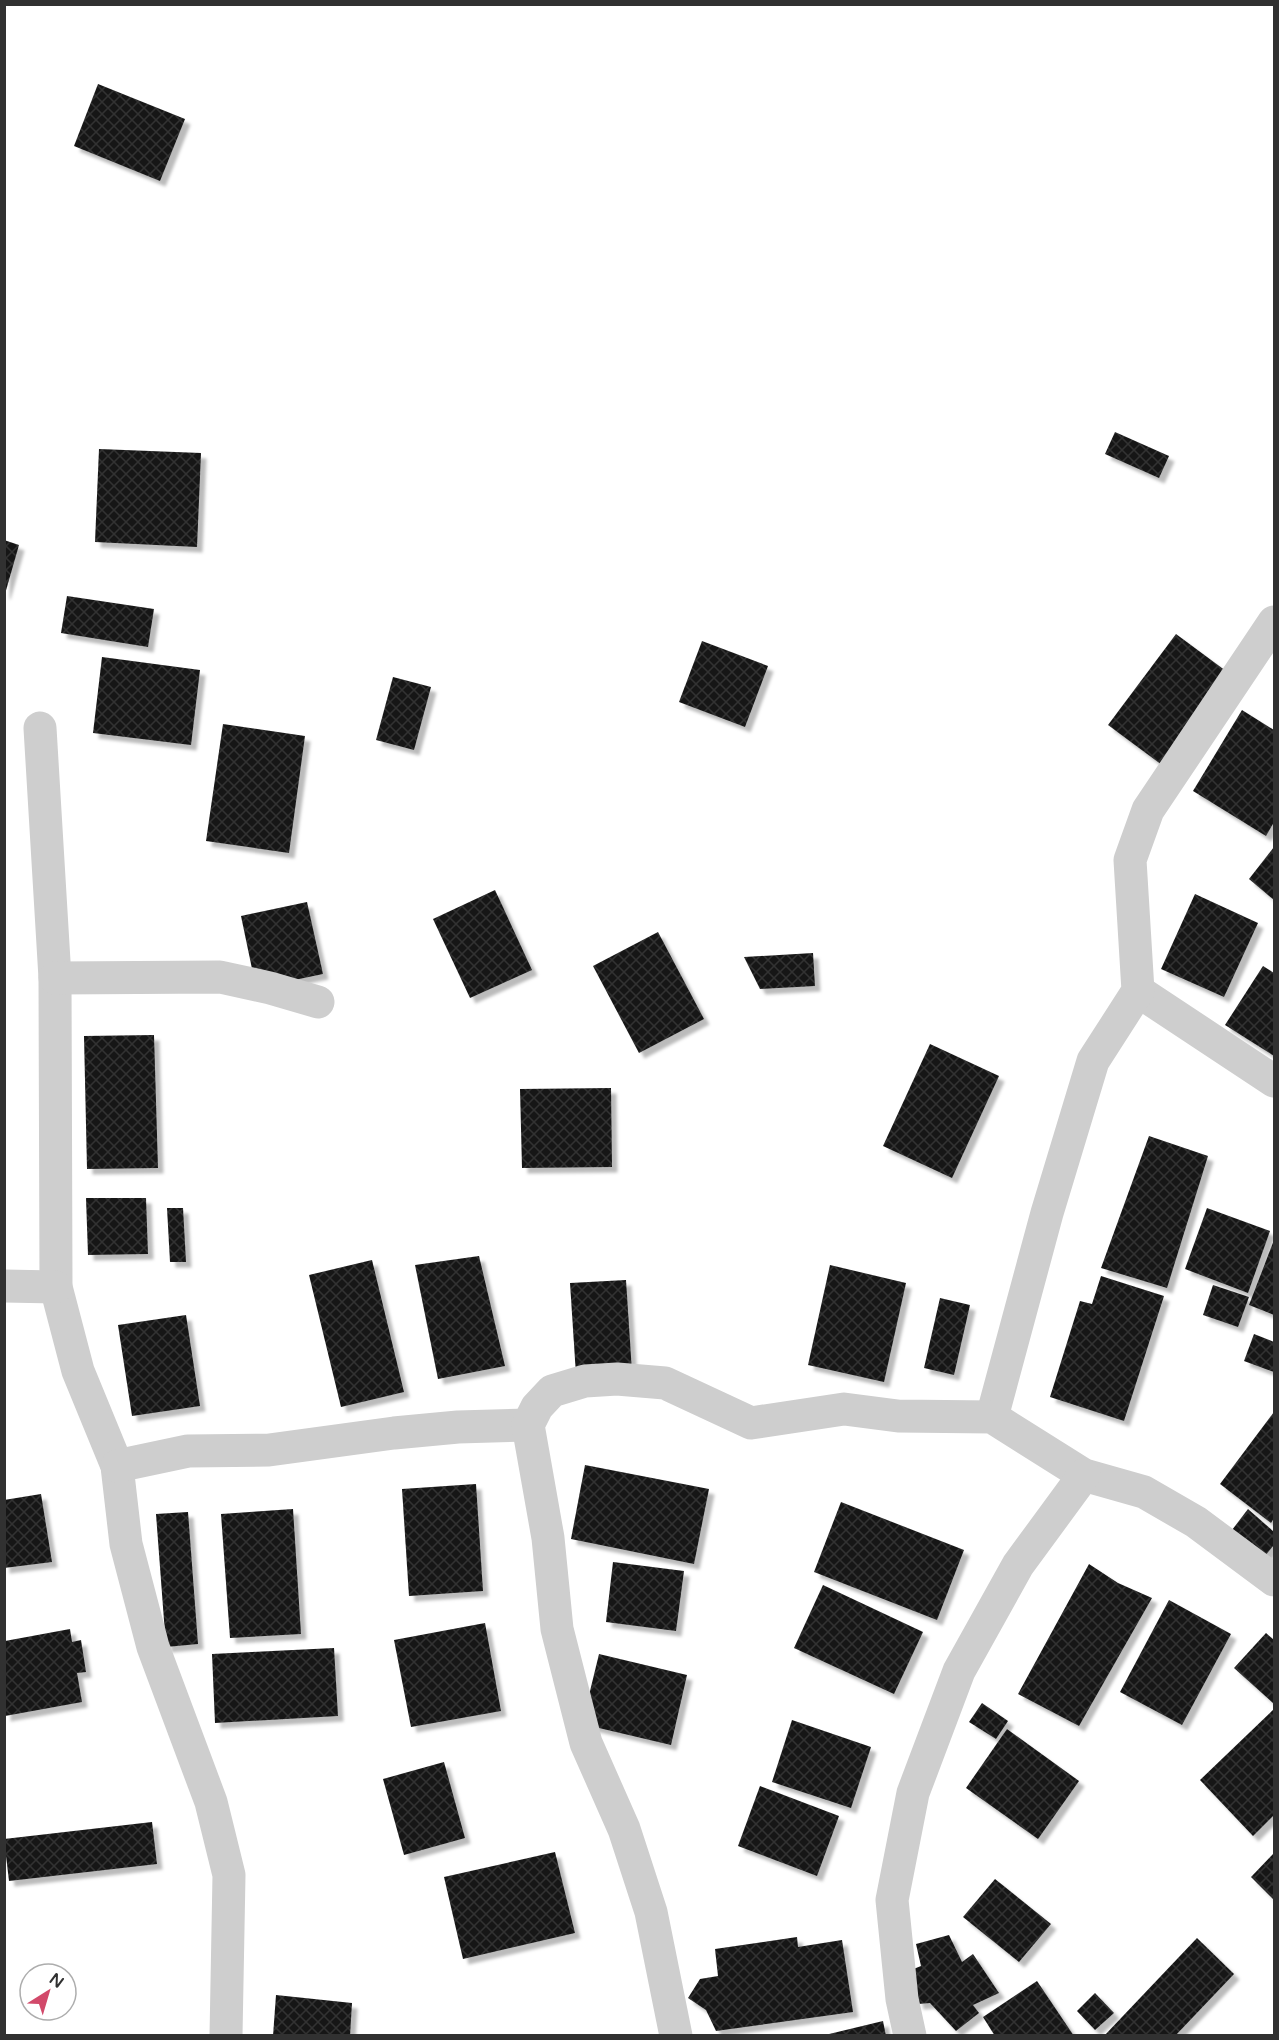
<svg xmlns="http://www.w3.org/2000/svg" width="1279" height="2040" font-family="'Varela Round',sans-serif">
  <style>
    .building { fill: url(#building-cross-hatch); filter: url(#shadow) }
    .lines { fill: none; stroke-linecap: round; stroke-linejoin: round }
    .minor { stroke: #cecece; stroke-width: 33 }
  </style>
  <defs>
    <pattern id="building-cross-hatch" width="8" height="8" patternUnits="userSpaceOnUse" patternTransform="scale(1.5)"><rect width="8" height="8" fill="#181818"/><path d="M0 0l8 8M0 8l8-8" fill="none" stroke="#313131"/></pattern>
    <filter id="shadow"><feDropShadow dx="5.5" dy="5.5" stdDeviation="1.5" flood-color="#0004"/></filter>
  </defs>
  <rect width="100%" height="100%" fill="#fff"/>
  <!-- building -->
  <g class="building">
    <path d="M98 84 185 119 160 181 74 146Z"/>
    <path d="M1115 432 1169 456 1159 478 1105 454Z"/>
    <path d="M99 449 201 453 197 547 95 542Z"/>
    <path d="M4 540 19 545 5 594H4Z"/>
    <path d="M67 596 154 609 148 647 61 633Z"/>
    <path d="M1176 634 1230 674 1162 765 1108 725Z"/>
    <path d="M702 641 768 666 745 727 679 702Z"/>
    <path d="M102 657 200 670 191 745 93 733Z"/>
    <path d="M393 677 431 687 414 750 376 740Z"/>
    <path d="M1242 710 1274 730V822L1266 836 1193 791Z"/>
    <path d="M223 724 305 736 289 853 206 841Z"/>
    <path d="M1274 847V900L1249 879Z"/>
    <path d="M495 890 532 970 470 998 433 919Z"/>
    <path d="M1195 894 1258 923 1224 997 1161 969Z"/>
    <path d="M307 902 323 974 256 988 241 916Z"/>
    <path d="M658 932 704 1019 639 1053 593 966Z"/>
    <path d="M813 953 815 986 760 989 744 957Z"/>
    <path d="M1263 966 1274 973V1056L1225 1025Z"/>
    <path d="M154 1035 158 1168 87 1169 84 1036Z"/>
    <path d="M930 1044 999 1076 952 1178 883 1146Z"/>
    <path d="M611 1088 612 1167 522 1168 520 1089Z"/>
    <path d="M1149 1136 1208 1156 1167 1288 1101 1268Z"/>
    <path d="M86 1198H146L148 1254 88 1255Z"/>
    <path d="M167 1208H183L186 1262H170Z"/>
    <path d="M1207 1208 1270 1231 1248 1293 1185 1269Z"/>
    <path d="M1274 1240V1315L1249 1305Z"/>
    <path d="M479 1256 505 1366 438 1379 415 1265Z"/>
    <path d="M372 1260 404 1392 341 1407 309 1275Z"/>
    <path d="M830 1265 906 1283 884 1382 808 1365Z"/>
    <path d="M1101 1276 1164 1296 1124 1421 1050 1397 1080 1301 1092 1304Z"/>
    <path d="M626 1280 632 1372 576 1375 570 1283Z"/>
    <path d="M1213 1285 1249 1297 1238 1327 1203 1315Z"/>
    <path d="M940 1298 970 1305 954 1375 924 1368Z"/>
    <path d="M186 1315 200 1406 132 1416 118 1325Z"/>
    <path d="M1254 1334 1274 1342V1372L1244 1361Z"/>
    <path d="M1274 1412V1518L1271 1523 1220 1484Z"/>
    <path d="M585 1465 709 1489 694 1564 571 1539Z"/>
    <path d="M476 1484 483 1591 409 1596 402 1489Z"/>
    <path d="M41 1494 52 1562 4 1568V1500Z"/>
    <path d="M841 1502 964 1550 937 1620 814 1572Z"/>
    <path d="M293 1509 301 1634 230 1638 221 1514Z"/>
    <path d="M1248 1509 1274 1532V1545L1264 1557 1232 1530Z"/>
    <path d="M188 1512 198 1644 166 1647 156 1514Z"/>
    <path d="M613 1562 684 1571 676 1631 606 1622Z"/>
    <path d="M1089 1564 1118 1583 1152 1598 1079 1726 1018 1694Z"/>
    <path d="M823 1585 923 1632 894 1694 794 1648Z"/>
    <path d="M1169 1600 1231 1634 1182 1725 1120 1692Z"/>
    <path d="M485 1623 501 1711 411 1727 394 1640Z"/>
    <path d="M70 1629 72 1642 81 1640 86 1672 77 1673 82 1702 5 1716V1641Z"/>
    <path d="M1266 1633 1274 1640V1704L1234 1668Z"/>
    <path d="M334 1648 338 1716 215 1723 212 1654Z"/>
    <path d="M599 1654 687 1675 671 1745 582 1724Z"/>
    <path d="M982 1703 1008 1721 996 1739 969 1722Z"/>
    <path d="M1274 1709V1815L1253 1836 1200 1780Z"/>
    <path d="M792 1720 871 1747 851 1808 772 1782Z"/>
    <path d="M1007 1729 1079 1781 1038 1839 966 1788Z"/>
    <path d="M444 1762 465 1838 404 1855 383 1779Z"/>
    <path d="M760 1786 839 1816 817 1876 738 1846Z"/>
    <path d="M152 1822 157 1864 9 1881 4 1839Z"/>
    <path d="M555 1852 575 1933 463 1959 444 1877Z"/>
    <path d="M1274 1853V1900L1251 1877Z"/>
    <path d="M995 1879 1051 1924 1019 1962 963 1917Z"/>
    <path d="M949 1935 962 1962 973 1954 999 1993 973 2005 979 2013 956 2031 930 2003 918 2004 911 1970 921 1966 916 1944Z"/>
    <path d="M797 1937 798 1947 842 1940 853 2012 716 2031 706 2010 688 1998 700 1979 718 1976 715 1949Z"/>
    <path d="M1197 1938 1234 1974 1175 2036H1104Z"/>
    <path d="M1037 1981 1074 2036H995L983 2017Z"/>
    <path d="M1095 1993 1114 2013 1095 2030 1077 2011Z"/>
    <path d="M276 1995 352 2003 350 2036H273Z"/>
    <path d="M883 2021 886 2036H826L825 2035Z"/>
  </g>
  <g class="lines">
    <!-- minor -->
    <g class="minor">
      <path d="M40 728 55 978 56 1287 78 1371 117 1466 126 1544 153 1647 211 1802 229 1875 226 2036"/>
      <path d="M55 978 220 977 270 988 318 1002"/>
      <path d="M1138 991 1274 1081"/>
      <path d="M4 1286 56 1287"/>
      <path d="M992 1417 1047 1213 1093 1061 1138 991 1130 860 1148 810 1274 622"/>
      <path d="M117 1466 188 1451 269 1450 394 1433 458 1427 528 1425"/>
      <path d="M676 2036 651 1912 624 1829 586 1743 557 1629 548 1538 528 1425 537 1407 552 1391 585 1381 617 1379 665 1383 751 1423 844 1409 898 1416 992 1417 1084 1475 1144 1492 1196 1522 1274 1580"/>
      <path d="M910 2036 902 1999 892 1900 913 1793 959 1671 1018 1565 1084 1475"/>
    </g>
  </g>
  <!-- border -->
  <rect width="1279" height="2040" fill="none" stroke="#313131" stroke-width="12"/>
  <!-- north arrow -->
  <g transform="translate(48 1992) rotate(37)"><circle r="28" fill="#ffffff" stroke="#adadad" stroke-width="1.5"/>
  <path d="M0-4.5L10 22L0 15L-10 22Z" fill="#d2496a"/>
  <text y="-9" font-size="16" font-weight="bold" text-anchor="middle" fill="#313131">N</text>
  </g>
</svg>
